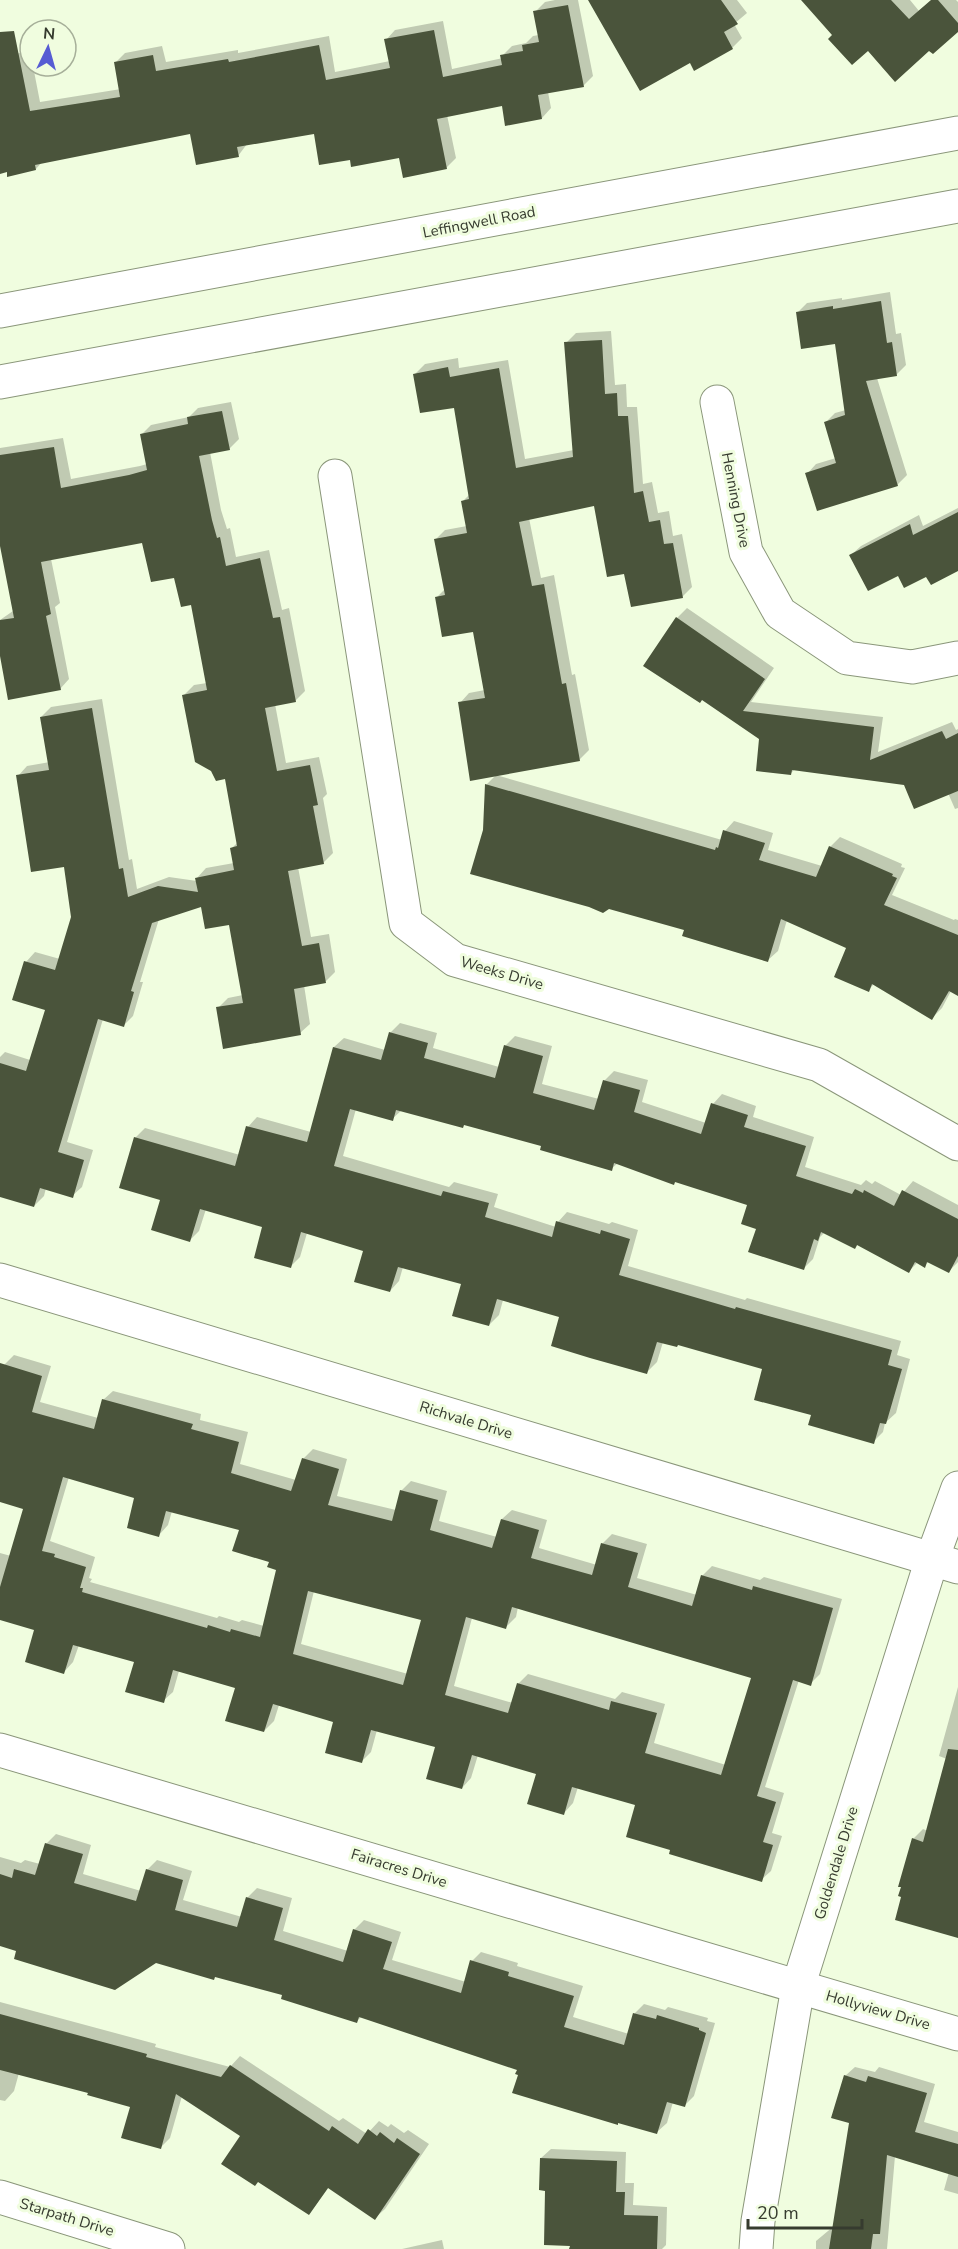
<svg xmlns="http://www.w3.org/2000/svg" width="958" height="2249" font-family="'Nunito Sans',sans-serif">
  <style>
    .shadow { fill: #0003; fill-rule: evenodd }
    .building { fill: #4a543b; fill-rule: evenodd }
    .lines { fill: none; stroke-linecap: round; stroke-linejoin: round }
    .minor-casing { stroke: #8a967a; stroke-width: 35 }
    .major-casing { stroke: #8a967a; stroke-width: 35 }
    .minor { stroke: #fff; stroke-width: 33 }
    .major { stroke: #fff; stroke-width: 33 }
    .labels { text-anchor: middle; stroke-width: 6; stroke-linejoin: round; paint-order: stroke }
    .street-label { font-size: 15px; fill: #363b2f; stroke: #f0fddf }
  </style>
  <rect width="100%" height="100%" fill="#f0fddf"/>
  <!-- shadow -->
  <g class="shadow">
    <path d="M555 0H578L593 76 583 86 548 92 551 108 542 118 503 105 447 115 456 158 446 168 315 132 247 144 238 156 191 132 42 162 36 169 0 172V57L30 51V66H33L40 102 121 89 115 63 125 53 162 46 166 62 238 50V53L329 36 335 72 390 61 386 40 395 30 443 21 452 69 503 58 502 56 512 46 526 43 533 36 539 35 535 12 545 2Z"/>
    <path d="M592 0H737L747 13 734 24 742 38 732 48 695 69 691 61Z"/>
    <path d="M803 0H910L919 11 932 0H956L958 2V30L930 49H868L834 35Z"/>
    <path d="M890 292 896 334 901 333 906 365 896 375 877 378 907 475 897 485 807 474 816 464 836 458 825 423 835 413 846 410 836 342 797 313 807 303 842 298V300Z"/>
    <path d="M611 331 615 385 626 384 627 407H637L643 484 652 482 658 513 669 511 673 536 682 534 692 587 682 597 626 573 595 504 529 518 541 578 554 575 572 675 575 674 589 750 579 760 460 703 469 693 485 690 474 630 436 598 445 589 435 540 445 530 467 526 462 502 470 494 455 406 415 374 425 364 458 358 459 368 508 360 525 459 574 450 566 343 576 333Z"/>
    <path d="M231 402 239 439 229 449 210 452 221 510 227 529 230 528 236 557 269 550 282 610 289 608 305 691 295 701 275 704 286 763 319 757 327 794 323 798 333 853 323 863 298 867 311 937 329 934 335 972 326 981 304 985 310 1024 300 1033 218 1008 228 998 243 995 230 923 202 905 159 919 140 982H143L133 1016 124 1025 103 1019 67 1142 93 1150 82 1187 72 1196 46 1188 44 1196 34 1206 0 1195V1057L5 1052 30 1060 46 1009 26 962 35 952 60 959 73 917 65 866 18 776 27 766 50 762 41 717 51 707 102 699 129 860 132 859 137 889 169 877 197 881V878L206 868 234 863 232 848 238 842 226 778 184 695 194 685 207 683 192 603 176 576 143 541 51 559 60 603 55 607 69 679 60 689 0 648V620L13 611 0 537V448L63 438 71 479 140 466 147 464 142 434 151 425 189 417 198 408Z"/>
    <path d="M958 508V570L927 575 851 555 861 546 919 515 923 526Z"/>
    <path d="M687 608 774 668 751 702 883 717 878 752 952 722 956 730 958 729V808L955 809 948 793 905 783 795 769 790 774 761 738 677 618Z"/>
    <path d="M496 775 722 840 725 831 734 821 773 833 768 850 822 866 830 847 840 837 902 864 901 867 905 868 892 895 954 920 955 919 958 920V995L951 991 942 1008 932 1018 874 984 868 990 848 947 787 920 778 951 768 960 686 929 484 830 486 785Z"/>
    <path d="M400 1023 437 1033 433 1048 499 1067 505 1046 515 1036 552 1046 542 1084 599 1099 604 1081 614 1071 648 1080 642 1102 706 1123 713 1104 722 1094 756 1106 753 1117 814 1137 805 1167 861 1185 866 1180 872 1184 875 1181 901 1195 913 1181 958 1205V1262L948 1272 929 1261 925 1266 918 1262 909 1271 858 1244 855 1248 825 1232 820 1237 813 1259 803 1269 758 1228 749 1204 677 1181 674 1183 618 1163 611 1169 543 1145 465 1123 402 1110 392 1119 356 1109 343 1156 449 1187 454 1182 498 1194 494 1207 556 1227 558 1222 567 1212 609 1224 612 1222 638 1230 628 1266 745 1300 747 1298 901 1341 897 1355 910 1359 896 1413 885 1423 883 1432 873 1442 813 1414 764 1368 679 1343 663 1342 657 1362 647 1372 561 1316 503 1300 499 1315 489 1325 463 1283 403 1267 399 1281 390 1291 365 1250 307 1233 300 1257 290 1267 264 1226 206 1209 199 1231 190 1240 162 1199 135 1138 145 1128 240 1155 248 1127 257 1117 311 1132 334 1047 344 1038 385 1050 390 1033Z"/>
    <path d="M14 1355 51 1366 40 1402 98 1418 103 1400 113 1391 201 1414 200 1420 248 1432 240 1464 296 1480 303 1459 313 1449 347 1459 337 1496 396 1510 401 1491 411 1481 447 1491 439 1521 497 1537 502 1519 512 1510 547 1520 539 1548 597 1565 602 1544 612 1534 647 1544 637 1578 697 1595 702 1576 712 1566 760 1580 764 1577 842 1599 820 1674 810 1684 799 1680 765 1787 784 1793 772 1833 782 1836 771 1871 761 1880 672 1849 637 1804 578 1787 573 1803 564 1813 538 1773 478 1755 471 1778 462 1788 437 1746 377 1730 371 1752 362 1761 335 1721 279 1705 274 1721 264 1731 236 1687 179 1671 173 1692 163 1701 136 1661 79 1645 73 1662 64 1672 36 1629 0 1619V1553L11 1556 25 1508 0 1500V1379L4 1365ZM69 1477 136 1497 159 1535 168 1525 172 1511 240 1529 278 1569 264 1626 242 1620 239 1622 219 1616 217 1618 90 1582 92 1579 89 1578 95 1557 50 1541ZM314 1591 423 1619 408 1674 301 1644ZM518 1607 753 1677 726 1765 654 1743 665 1704 622 1692 615 1699 528 1674 518 1684 513 1703 454 1686 472 1618 506 1627 516 1617Z"/>
    <path d="M958 1687V1938L913 1839 923 1829 928 1831 947 1759 939 1756Z"/>
    <path d="M56 1834 91 1845 83 1874 141 1891 147 1870 157 1860 192 1871 183 1900 242 1917 247 1898 257 1888 292 1898 283 1931 348 1951 354 1930 364 1920 401 1932 392 1960 466 1982 472 1961 481 1952 518 1963 517 1966 583 1986 573 2017 629 2034 635 2013 644 2004 665 2010 668 2007 708 2018 707 2021 715 2023 694 2096 685 2105 673 2102 667 2123 657 2132 620 2122 618 2123 520 2074 518 2069 361 2017 357 2021 284 1994 156 1961 113 1990 119 1970 0 1934V1857L21 1863 25 1860 40 1864 46 1844Z"/>
    <path d="M0 2002 156 2044 155 2047 230 2067 240 2056 339 2121 343 2118 367 2134 379 2121 388 2127 391 2124 404 2133 408 2130 429 2144 385 2209 375 2218 329 2187 309 2214 242 2136 182 2096 170 2138 160 2148 132 2106 90 2092 19 2073 14 2091 5 2101 0 2100Z"/>
    <path d="M855 2067 875 2072 879 2067 935 2084 924 2122 958 2132V2194L944 2190 949 2172 895 2156 887 2249H816V2241L834 2226 850 2122 845 2076Z"/>
    <path d="M551 2149 626 2152 625 2183H634L633 2205 667 2207 666 2245 662 2249H570V2244L547 2189 541 2158Z"/>
    <path d="M442 2240 444 2249H402Z"/>
  </g>
  <!-- building -->
  <g class="building">
    <path d="M588 0H721L738 24 724 32 733 49 694 71 690 63 640 91Z"/>
    <path d="M801 0H891L909 19 931 0H938L958 23V32L933 54 929 51 895 82 868 51 852 65 828 39 832 35Z"/>
    <path d="M568 5 584 87 538 95 542 119 505 126 502 106 437 119 447 169 403 178 399 158 351 167 350 160 319 165 314 134 237 147 239 157 196 165 190 134 35 165 36 170 7 177V172L0 174V32L14 31 30 111 120 97 114 62 153 55 156 71 228 59 229 62 319 45 326 80 390 68 384 39 434 30 443 77 502 65 500 55 523 51 522 45 539 42 533 11Z"/>
    <path d="M881 301 887 343 892 342 897 376 866 381 898 486 817 511 805 473 836 463 824 422 845 415 835 344 801 349 796 312 833 306V309Z"/>
    <path d="M602 340 605 394 617 393 618 416H628L634 493 643 491 649 522 660 520 664 544 673 543 683 598 631 607 624 574 607 577 594 506 519 522 532 586 544 584 562 684 566 683 580 761 470 781 458 702 485 698 473 632 442 637 435 597 445 595 434 539 467 533 461 501 469 499 454 408 420 413 413 374 448 367 450 377 499 368 516 468 573 457 564 342Z"/>
    <path d="M222 411 230 450 199 456 212 520 217 538 220 537 226 566 260 558 273 618 280 617 296 702 265 708 277 771 310 765 318 805 313 806 324 864 288 871 302 946 319 943 326 983 294 989 301 1035 223 1049 216 1007 243 1003 229 925 205 929 201 907 152 923 131 991 134 992 124 1027 98 1019 58 1152 84 1160 73 1198 40 1188 34 1207 0 1197V1063L26 1071 45 1010 12 1000 24 961 55 970 71 917 64 867 31 872 16 775 49 770 40 717 92 708 119 869 123 868 128 897 158 886 198 892 195 878 234 870 230 848 237 846 225 779 216 781 211 771 195 762 182 695 207 690 191 605 181 607 174 578 151 582 142 543 41 562 51 614 46 616 61 690 8 700 0 656V620L14 618 0 546V455L54 447 61 488 129 475 147 470 140 434 188 424 187 417Z"/>
    <path d="M958 512V571L931 585 926 577 904 588 898 576 868 591 849 555 910 524 913 535Z"/>
    <path d="M676 617 765 679 743 711 874 727 870 760 942 731 946 739 958 733V791L914 809 904 785 792 770 791 775 756 771 759 739 702 700 700 703 643 666Z"/>
    <path d="M485 784 715 850 716 847 718 848 723 830 765 843 759 860 816 877 829 846 893 874 892 876 897 878 884 905 958 935V996L949 991 932 1020 872 984 869 992 834 977 846 948 781 919 768 962 682 936 684 930 609 909 603 913 589 907 470 874 483 830Z"/>
    <path d="M389 1032 428 1043 424 1058 495 1078 504 1045 543 1056 533 1093 594 1110 603 1080 640 1090 634 1112 701 1134 711 1103 748 1115 744 1127 806 1146 796 1176 852 1194 855 1189 863 1193 864 1190 894 1206 902 1190 958 1219V1256L949 1273 927 1262 925 1268 915 1262 909 1273 857 1245 855 1249 821 1232 818 1241 814 1239 804 1270 748 1252 756 1229 741 1224 747 1205 675 1182 674 1185 614 1163 612 1171 540 1150 541 1146 464 1125 463 1128 396 1110 393 1121 350 1109 334 1166 441 1196 443 1191 489 1203 485 1217 552 1237 556 1221 600 1234 601 1230 630 1239 619 1275 735 1309 736 1307 892 1350 888 1365 902 1369 886 1424 880 1423 874 1444 808 1425 811 1415 754 1400 762 1369 678 1345 677 1347 657 1342 647 1374 590 1358 551 1346 559 1317 497 1299 489 1326 452 1316 461 1284 398 1267 390 1292 354 1282 363 1251 301 1232 291 1268 254 1258 262 1227 200 1209 190 1242 151 1230 160 1200 119 1188 134 1137 235 1166 246 1126 307 1142 333 1047 381 1060Z"/>
    <path d="M0 1363 42 1376 32 1412 94 1429 102 1399 193 1424 191 1429 239 1442 231 1473 291 1491 302 1458 339 1469 328 1505 392 1521 400 1490 438 1500 430 1530 492 1548 501 1519 539 1530 531 1558 592 1575 601 1543 638 1553 628 1587 692 1606 701 1575 752 1590 753 1586 833 1608 811 1686 793 1680 757 1796 776 1802 763 1842 773 1845 762 1882 669 1854 670 1850 626 1837 635 1805 572 1787 564 1815 527 1804 536 1774 472 1755 462 1789 426 1779 435 1747 371 1730 362 1763 325 1753 333 1722 273 1704 264 1732 225 1721 235 1688 173 1670 164 1703 125 1692 134 1662 73 1645 64 1674 25 1662 34 1630 0 1620V1587L23 1509 0 1502ZM63 1477 134 1498 127 1528 159 1537 166 1511 239 1530 232 1551 269 1562 267 1567 276 1570 260 1637 231 1629 230 1632 208 1625 207 1628 82 1592 83 1588H80L86 1567 54 1557 55 1554 42 1551ZM308 1591 421 1620 403 1685 293 1654ZM512 1607 751 1678 721 1775 645 1753 657 1713 611 1701 609 1710 517 1683 508 1713 445 1695 466 1617 506 1629Z"/>
    <path d="M948 1749 958 1750V1938L895 1920 901 1897 898 1896 901 1887H898L912 1838 923 1842Z"/>
    <path d="M45 1843 83 1854 74 1883 136 1901 146 1869 183 1880 175 1910 237 1927 246 1897 283 1908 274 1940 343 1962 353 1929 392 1942 383 1969 461 1993 470 1960 509 1972 508 1976 574 1996 564 2027 624 2045 633 2013 656 2019 657 2015 699 2028V2030L706 2033 685 2107 667 2102 657 2134 618 2123V2125L512 2093 518 2075 515 2074 517 2070 359 2017 357 2023 281 1999 282 1995 215 1977 214 1980 156 1963 115 1990 14 1959 16 1951 0 1946V1874L12 1878 14 1869 35 1875Z"/>
    <path d="M0 2014 147 2054 146 2057 221 2077 230 2065 329 2131 332 2126 358 2144 368 2129 377 2136 380 2132 394 2143 397 2138 420 2154 375 2220 328 2188 309 2215 258 2182 255 2186 221 2164 240 2136 176 2094 161 2149 121 2138 130 2107 87 2095 88 2093 0 2070Z"/>
    <path d="M844 2075 866 2082 868 2076 927 2093 915 2132 958 2144V2177L887 2155 880 2234H873L871 2249H829L849 2123 831 2118Z"/>
    <path d="M540 2158 617 2161 616 2192H625L624 2215 658 2216 657 2249H569L570 2246 544 2245 545 2191 539 2190Z"/>
  </g>
  <g class="lines">
    <defs>
      <g id="minor">
        <path d="M717 402 746 552 780 613 847 658 912 667 958 658"/>
        <path d="M335 476 406 923 455 960 819 1065 958 1144"/>
        <path d="M0 1280 958 1567"/>
        <path d="M0 1750 958 2034"/>
        <path d="M0 2197 168 2249"/>
        <path d="M756 2249 758 2221 798 1987 932 1559 958 1488"/>
      </g>
      <g id="major">
        <path d="M0 311 958 133"/>
        <path d="M0 382 958 206"/>
      </g>
    </defs>
    <!-- minor casing -->
    <use href="#minor" class="minor-casing"/>
    <!-- major casing -->
    <use href="#major" class="major-casing"/>
    <!-- minor -->
    <use href="#minor" class="minor"/>
    <!-- major -->
    <use href="#major" class="major"/>
  </g>
  <g class="labels">
    <!-- street labels -->
    <g class="street-label">
      <text transform="translate(479 222) rotate(-11)" y="5">Leffingwell Road</text>
      <text transform="translate(736 500) rotate(79)" y="5">Henning Drive</text>
      <text transform="translate(502 973) rotate(16)" y="5">Weeks Drive</text>
      <text transform="translate(466 1420) rotate(17)" y="5">Richvale Drive</text>
      <text transform="translate(836 1863) rotate(-73)" y="5">Goldendale Drive</text>
      <text transform="translate(399 1868) rotate(17)" y="5">Fairacres Drive</text>
      <text transform="translate(878 2010) rotate(16)" y="5">Hollyview Drive</text>
      <text transform="translate(67 2217) rotate(17)" y="5">Starpath Drive</text>
    </g>
  </g>
  <!-- north arrow -->
  <g transform="translate(48 48) rotate(5)"><circle r="28" fill="#f0fddf" stroke="#a6af99" stroke-width="1.5"/>
  <path d="M0-4.5L10 22L0 15L-10 22Z" fill="#565cd3"/>
  <text y="-9" font-size="16" font-weight="bold" text-anchor="middle" fill="#363b2f">N</text>
  </g>
  <!-- scale -->
  <path d="M748 2219v9h114v-9" fill="none" stroke="#363b2f" stroke-width="3"/>
  <text x="757" y="2219" font-size="18" fill="#363b2f" stroke="#f0fddf" stroke-width="4.5" paint-order="stroke">20 m</text>
</svg>
